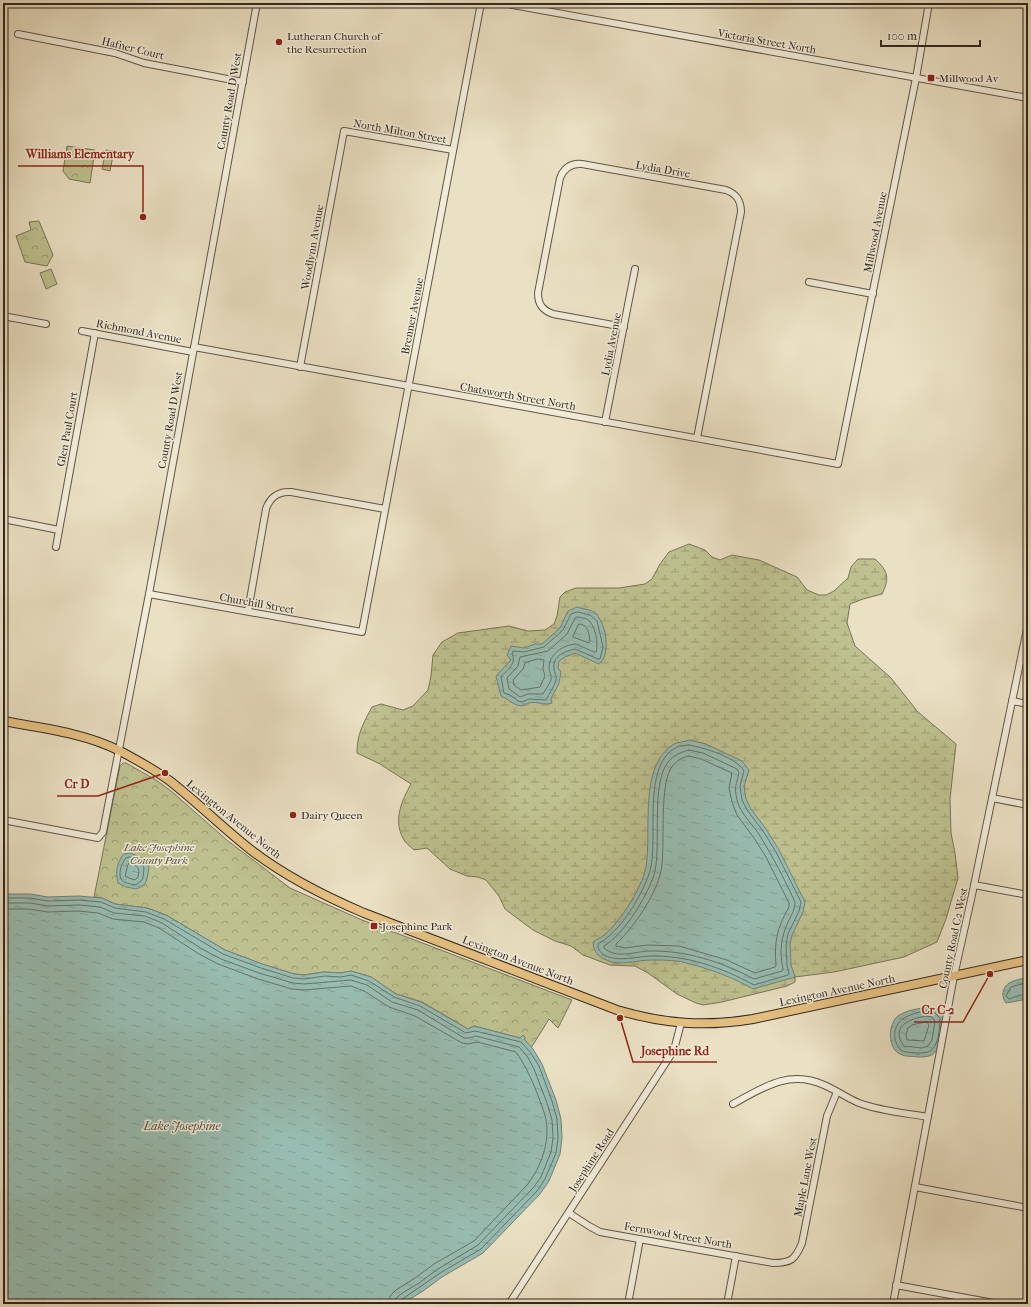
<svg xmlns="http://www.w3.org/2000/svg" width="1031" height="1307" font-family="'IM FELL French Canon',serif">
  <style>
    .wetland { fill: url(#wetland-marsh); stroke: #787457 }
    .park { fill: url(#park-crowns); stroke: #787457 }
    .garden { fill: #bec08f; stroke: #787457 }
    .water { fill: url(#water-ripples); stroke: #6f8177 }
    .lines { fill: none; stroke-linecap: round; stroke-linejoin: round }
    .shore { stroke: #657268; stroke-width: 1 }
    .minor-casing { stroke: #605548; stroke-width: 8 }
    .major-casing { stroke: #32271f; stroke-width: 10 }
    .minor { stroke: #f1ebd8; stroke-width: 6 }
    .major { stroke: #e5c082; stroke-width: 8 }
    .poi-dot { fill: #8f2418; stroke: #f1ebd8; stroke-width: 1.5 }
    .labels { text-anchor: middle; stroke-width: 3; stroke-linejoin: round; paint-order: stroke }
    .poi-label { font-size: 11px; fill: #32271f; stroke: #f1ebd8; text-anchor: start }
    .street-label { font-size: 11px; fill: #32271f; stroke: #f1ebd8 }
    .park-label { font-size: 11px; font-style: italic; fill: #554d3b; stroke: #f1ebd8 }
    .water-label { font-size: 12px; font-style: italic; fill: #4c4c44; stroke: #f1ebd8 }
    .leader { fill: none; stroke: #8f2418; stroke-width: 1.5 }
    .callout-dot { fill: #8f2418; stroke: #f1ebd8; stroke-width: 1.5 }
    .callout-label { font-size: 12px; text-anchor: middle; font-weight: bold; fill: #8f2418; stroke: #f1ebd8; stroke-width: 3; stroke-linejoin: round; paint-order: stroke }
  </style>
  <defs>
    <pattern id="wetland-marsh" width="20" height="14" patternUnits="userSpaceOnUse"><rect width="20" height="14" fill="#bec08f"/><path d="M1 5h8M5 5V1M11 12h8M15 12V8" fill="none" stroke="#9b9c74"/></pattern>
    <pattern id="park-crowns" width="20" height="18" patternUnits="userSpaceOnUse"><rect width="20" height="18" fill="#bec08f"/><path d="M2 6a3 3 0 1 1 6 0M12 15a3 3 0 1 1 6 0" fill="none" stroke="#9b9c74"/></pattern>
    <pattern id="water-ripples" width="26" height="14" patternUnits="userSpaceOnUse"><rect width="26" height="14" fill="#98bdb2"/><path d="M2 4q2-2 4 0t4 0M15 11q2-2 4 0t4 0" fill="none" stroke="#83a299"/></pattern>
  </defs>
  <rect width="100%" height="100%" fill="#eae0c3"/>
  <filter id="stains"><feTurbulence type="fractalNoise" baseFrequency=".005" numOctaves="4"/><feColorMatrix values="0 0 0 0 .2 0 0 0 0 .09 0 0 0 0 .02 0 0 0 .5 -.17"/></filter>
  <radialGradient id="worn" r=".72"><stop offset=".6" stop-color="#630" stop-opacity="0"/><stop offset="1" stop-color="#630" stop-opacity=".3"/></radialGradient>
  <!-- wetland -->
  <path class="wetland" d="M689 544 705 550 712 557 720 560 732 555 759 560 797 577 807 590 819 595H826L834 591 848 578 851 567 858 559H875C888 571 890 578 882 594L863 599 850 604 847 623 855 646 891 678 918 712 956 744 950 799 951 833 955 853 958 878 946 919 937 942 904 957 834 972 795 977V982L787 986 722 1002 703 1005 696 1003 677 994 648 973 635 966 610 965 583 955 571 946 555 941 533 930 505 909 499 896 486 880 478 877 467 876 450 869 427 848 414 850C410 846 405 843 403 838 393 820 402 800 411 784L380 764 357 753C357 734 363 724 372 707L381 704 403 710 413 706 428 690 431 676 433 655 442 642 458 633 509 626 528 631 545 630 554 624 557 616 560 597 565 592 576 588H619L645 584 652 579 660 564 669 552Z"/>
  <!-- park -->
  <g class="park">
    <path d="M67 146 95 150 90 183 69 179 63 171Z"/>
    <path d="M39 221 53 255 47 266 25 262 16 236 31 230 29 222Z"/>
    <path d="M123 763H126L156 780 171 791 228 841 290 888 362 920 572 1000 558 1028 549 1019 531 1048 525 1040 520 1038 474 1026 468 1029 422 1002 396 994 371 977 351 971 341 973 324 972 304 975 294 974 262 964 225 950 166 915 147 908 115 904 102 898 94 897 120 766Z"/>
  </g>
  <!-- garden -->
  <g class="garden">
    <path d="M106 150 114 151 110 171 102 169Z"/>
    <path d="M51 269 57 284 46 289 40 273Z"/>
  </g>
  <!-- water -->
  <g class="water">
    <path d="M577 607C582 609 588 609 592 611 606 618 612 655 599 664L575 653 565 657 559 661 558 668 561 672 559 683 551 699 552 703C545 706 537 701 529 703 525 704 522 707 517 705 513 704 506 698 501 696L496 676 511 660 507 655 511 646 524 648 535 644H542L560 628 568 611Z"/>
    <path d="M689 740 706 744 742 761 749 770 744 786 746 799 751 809 766 829 779 850 805 902 803 912 792 935 790 945 791 965 795 977 753 989C734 978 715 971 694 965 688 964 682 961 676 961 668 960 659 960 651 960 638 960 625 965 612 962 599 958 594 954 593 942 596 940 600 938 603 936 619 924 643 886 646 867 652 832 638 765 674 744 678 742 685 742 689 740Z"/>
    <path d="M130 853 142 858 149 867 147 879 145 884 137 889 126 887 118 883C115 872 117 862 124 854Z"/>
    <path d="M3 894H30L48 897 79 896 102 898 115 904 147 908 166 915 225 950 262 964 294 974 304 975 324 972 341 973 351 971 371 977 396 994 421 1002 468 1029 474 1026 520 1038 523 1035 525 1037V1040L533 1049 542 1064 556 1100 561 1119 562 1138 560 1154 549 1181 540 1194 483 1253 442 1277 423 1291 402 1304H3Z"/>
    <path d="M1028 977V999L1006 1003C1001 997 1002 988 1009 983 1014 980 1022 979 1028 977Z"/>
    <path d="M928 1007 936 1009 944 1016C943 1027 943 1043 935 1052 931 1057 924 1057 918 1057 912 1056 905 1057 900 1054 887 1048 888 1024 898 1016 907 1010 917 1009 928 1007Z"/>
  </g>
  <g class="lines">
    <!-- shore -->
    <g class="shore">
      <path d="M578 612 590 615 597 621 603 647 600 659H598L575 649C566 651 552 656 554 668 554 674 557 674 556 680 554 687 549 694 546 700L529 699 522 702 518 701 510 695 504 693 501 677C507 670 517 664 512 654L513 651 524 652 544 647 563 630 571 614Z"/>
      <path d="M578 617C581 618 585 618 587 619 595 623 599 645 596 652H594L576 644C563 645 549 654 549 668 549 672 552 675 551 680 549 685 545 690 543 694H528L520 697 509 689 507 678 518 666 520 657 548 651 567 634 575 618Z"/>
      <path d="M579 624C588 624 589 633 590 641L589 643 573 637Z"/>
      <path d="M538 659 544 660 543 669 545 676 540 687 521 690 514 685 513 680 523 669 525 663Z"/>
      <path d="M689 745C705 748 736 757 744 771L740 786 742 800 747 810 763 831 776 852 801 902 799 911 788 934 786 945 787 966 789 973 788 975 754 985C721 967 686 955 649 956 635 957 606 965 598 948V944C621 931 642 896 650 871 659 839 641 764 677 747 680 746 685 745 689 745Z"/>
      <path d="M689 750 703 753 737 769 739 773C736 786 734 786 737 800 741 815 753 824 760 836 773 857 785 880 795 902 795 909 792 914 789 920 781 936 779 952 783 969L782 971 754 979C722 962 686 950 648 951 634 952 616 959 604 948V946C624 935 650 892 655 871 661 842 651 784 668 762 674 755 681 752 689 750Z"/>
      <path d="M689 756 701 759 732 773 729 788 732 802 737 815 754 838 766 857 789 903V907C777 928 774 942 776 965L775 967 755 973 727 960 679 946 647 945 625 948 616 946V944C634 927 656 895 661 871 666 846 658 783 673 765 678 760 683 757 689 756Z"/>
      <path d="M130 857 140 861 144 868 143 878 141 881 136 885C131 884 123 883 121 879 118 873 122 862 126 858Z"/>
      <path d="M130 863C138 866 140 868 138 877L135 880 129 878 125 876 128 864Z"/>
      <path d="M3 898H30L48 901 79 900 101 902 115 908 146 912 164 919 223 954 261 968 293 978 304 979 325 976 341 977 351 975 369 981 394 997 420 1006 466 1033 475 1031 521 1042 530 1052 539 1066 552 1101 557 1119 558 1138 556 1153 545 1179 537 1191 481 1249 440 1273 401 1300 400 1304"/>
      <path d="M3 903H30L48 906 79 905 100 907 114 913 145 916 162 923 202 949 221 959 259 973 293 983 304 984 351 980 367 985 392 1002 418 1010 464 1038H469L476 1036 519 1047 527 1056 534 1069 547 1103 552 1120 553 1138 551 1152 541 1177 533 1188 478 1245 438 1269 419 1283 404 1292 397 1297 395 1304"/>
      <path d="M3 909H29L48 912 78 911 98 913 113 919 144 922 159 928 199 954 218 964 258 979 292 989 304 990 351 986 364 991 389 1007 415 1016 462 1043 468 1044 477 1042 516 1052C525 1065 529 1074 535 1088 539 1099 544 1109 546 1120 550 1143 541 1166 528 1184L474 1241 434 1264 415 1278 396 1290 390 1296 389 1304"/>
      <path d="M1028 982 1011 987 1006 996 1009 999 1020 995H1028"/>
      <path d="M927 1011 935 1013 940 1018C940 1028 939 1048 928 1052 924 1053 920 1053 916 1053 911 1052 905 1053 901 1050 898 1048 896 1043 895 1039 892 1019 911 1013 927 1011Z"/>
      <path d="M927 1016 932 1017 935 1021 932 1040 928 1046 922 1048 904 1046C889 1026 911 1018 927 1016Z"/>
      <path d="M927 1022 929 1025 924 1041 907 1040 906 1035 908 1028 912 1025Z"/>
    </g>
    <defs>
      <g id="minor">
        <path d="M502 3 1028 98"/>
        <path d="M18 34 115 53 144 63 243 82"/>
        <path d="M809 282 873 294"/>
        <path d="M3 316 46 324"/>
        <path d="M624 327 553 314C542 310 538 304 538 293L560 178C564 168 571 163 582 164L726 190C737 194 741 201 741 212L697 438"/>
        <path d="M82 331 193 352"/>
        <path d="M194 347 838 464 916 78 929 3"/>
        <path d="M300 367 344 131 453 150"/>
        <path d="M605 422 635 269"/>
        <path d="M3 519 59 530"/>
        <path d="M56 547 95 333"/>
        <path d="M149 594 362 632 481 3"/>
        <path d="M248 611 266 509C270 497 279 491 291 492L385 509"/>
        <path d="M1012 701 1028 704"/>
        <path d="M992 798 1028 805"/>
        <path d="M3 820 98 838 103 832 149 594 257 3"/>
        <path d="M974 885 1028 895"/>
        <path d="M733 1104C762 1088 789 1069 824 1085 836 1090 847 1098 859 1103 880 1111 905 1113 928 1117"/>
        <path d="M915 1187 1028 1208"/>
        <path d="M569 1213 589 1226 600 1232 773 1263C791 1263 795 1260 802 1243L827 1116 837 1092"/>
        <path d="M896 1285 999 1304"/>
        <path d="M509 1304 674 1050 681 1023"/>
        <path d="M628 1304 640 1239"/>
        <path d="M727 1304 736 1256"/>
        <path d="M893 1304 954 976 972 895 1028 624"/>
      </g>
      <path id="major" d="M3 721C42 728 85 733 120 751 137 760 155 770 170 781 198 803 223 828 251 850 286 877 324 896 364 913L617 1010C665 1024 704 1027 753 1019L1028 960"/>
    </defs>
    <!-- minor casing -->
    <use href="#minor" class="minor-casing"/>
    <!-- major casing -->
    <use href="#major" class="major-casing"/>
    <!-- minor -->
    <use href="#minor" class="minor"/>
    <!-- major -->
    <use href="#major" class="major"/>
  </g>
  <!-- markers -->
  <g class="poi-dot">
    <circle cx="279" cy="42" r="4"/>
    <rect x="927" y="74" width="8" height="8" rx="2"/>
    <circle cx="293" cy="815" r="4"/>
    <rect x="370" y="922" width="8" height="8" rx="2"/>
  </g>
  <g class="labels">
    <!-- poi labels -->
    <g class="poi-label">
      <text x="287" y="40">Lutheran Church of<tspan x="287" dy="13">the Resurrection</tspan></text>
      <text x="939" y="82">Millwood Av</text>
      <text x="301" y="819">Dairy Queen</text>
      <text x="382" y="930">Josephine Park</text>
    </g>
    <!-- street labels -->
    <g class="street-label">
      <text transform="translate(767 41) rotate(10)" y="4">Victoria Street North</text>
      <text transform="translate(133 48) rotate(14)" y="4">Hafner Court</text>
      <text transform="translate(229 101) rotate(-80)" y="4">County Road D West</text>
      <text transform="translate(400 131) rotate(10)" y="4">North Milton Street</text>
      <text transform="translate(663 169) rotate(10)" y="4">Lydia Drive</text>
      <text transform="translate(875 232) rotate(-79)" y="4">Millwood Avenue</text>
      <text transform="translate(312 247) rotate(-80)" y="4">Woodlynn Avenue</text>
      <text transform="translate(412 316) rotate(-79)" y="4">Brenner Avenue</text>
      <text transform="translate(139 331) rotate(11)" y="4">Richmond Avenue</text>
      <text transform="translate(611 344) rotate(-79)" y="4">Lydia Avenue</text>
      <text transform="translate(518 396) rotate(10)" y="4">Chatsworth Street North</text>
      <text transform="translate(170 420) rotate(-80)" y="4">County Road D West</text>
      <text transform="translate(67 429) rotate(-80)" y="4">Glen Paul Court</text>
      <text transform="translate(257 603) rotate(10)" y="4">Churchill Street</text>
      <text transform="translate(234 819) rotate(39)" y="4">Lexington Avenue North</text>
      <text transform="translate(953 938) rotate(-78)" y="4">County Road C2 West</text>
      <text transform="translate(518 960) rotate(21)" y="4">Lexington Avenue North</text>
      <text transform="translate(837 990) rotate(-12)" y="4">Lexington Avenue North</text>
      <text transform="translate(591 1160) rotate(-57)" y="4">Josephine Road</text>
      <text transform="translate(805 1177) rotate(-79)" y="4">Maple Lane West</text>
      <text transform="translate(678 1235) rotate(10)" y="4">Fernwood Street North</text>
    </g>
    <!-- park labels -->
    <g class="park-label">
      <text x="159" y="851">Lake Josephine<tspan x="159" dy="13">County Park</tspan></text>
    </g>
    <!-- water labels -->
    <g class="water-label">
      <text x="182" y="1130">Lake Josephine</text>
    </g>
  </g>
  <!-- callouts -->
  <path class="leader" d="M143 217L143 166H18M165 773L98 796H57M990 974L963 1022H914M620 1018L633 1062H717"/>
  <g class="callout-dot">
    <circle cx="143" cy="217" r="4"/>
    <circle cx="165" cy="773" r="4"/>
    <circle cx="990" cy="974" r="4"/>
    <circle cx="620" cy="1018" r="4"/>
  </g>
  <g class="callout-label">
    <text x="80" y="158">Williams Elementary</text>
    <text x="77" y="788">Cr D</text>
    <text x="938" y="1014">Cr C-2</text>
    <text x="675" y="1055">Josephine Rd</text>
  </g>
  <!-- margin -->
  <rect width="1031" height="1307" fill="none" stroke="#eae0c3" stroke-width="16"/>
  <rect x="4" y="4" width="1023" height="1299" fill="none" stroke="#32271f" stroke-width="2"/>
  <rect x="8" y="8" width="1015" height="1291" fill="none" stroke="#32271f"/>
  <!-- scale -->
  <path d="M881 40v6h99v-6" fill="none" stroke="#32271f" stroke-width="2"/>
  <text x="887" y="40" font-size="12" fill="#32271f" stroke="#f1ebd8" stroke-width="3" paint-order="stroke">100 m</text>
  <rect width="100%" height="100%" filter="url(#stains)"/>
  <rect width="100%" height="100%" fill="url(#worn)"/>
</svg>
